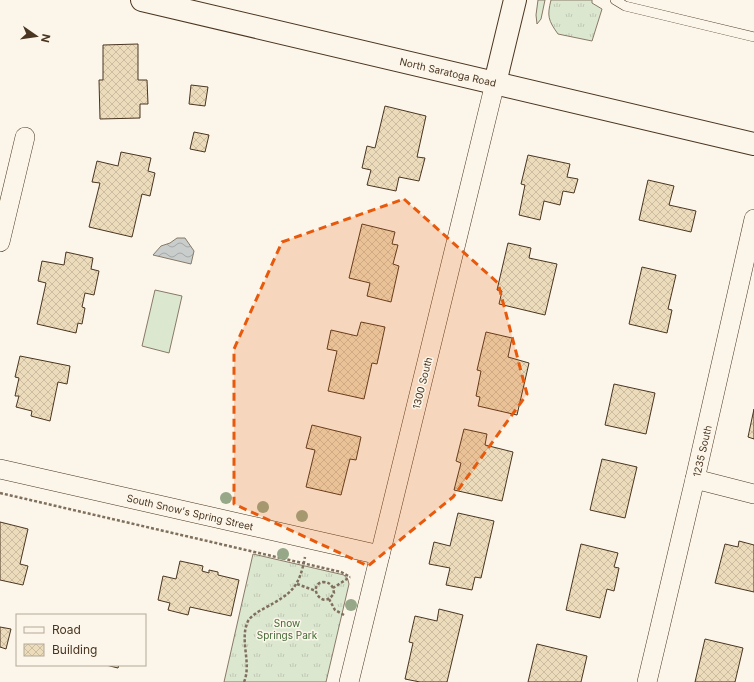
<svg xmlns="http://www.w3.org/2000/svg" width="754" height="682" font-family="Inter,sans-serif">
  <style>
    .grass { fill: url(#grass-tufts); stroke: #887966 }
    .pitch { fill: #dce7d0; stroke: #887966 }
    .water { fill: url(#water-waves); stroke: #887966 }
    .building { fill: url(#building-cross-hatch); stroke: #4a3520 }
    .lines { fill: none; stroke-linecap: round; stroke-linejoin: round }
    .lane-casing { stroke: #4a3520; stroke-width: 10 }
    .street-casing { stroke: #4a3520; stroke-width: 20 }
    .secondary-casing { stroke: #4a3520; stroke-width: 24 }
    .path { stroke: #7f6f5c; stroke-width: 2.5; stroke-dasharray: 3 2; stroke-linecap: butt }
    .lane { stroke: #fbf6e9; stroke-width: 9 }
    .street { stroke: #fbf6e9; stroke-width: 19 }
    .secondary { stroke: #fbf6e9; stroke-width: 22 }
    .tree { fill: #96a887 }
    .marked { fill: #e8590c; fill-opacity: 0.2; stroke: #e8590c; stroke-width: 3; stroke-dasharray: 8 5; stroke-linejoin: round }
    .labels { text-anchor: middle; stroke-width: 3; stroke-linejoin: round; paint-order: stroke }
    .street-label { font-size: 10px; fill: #4a3520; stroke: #fbf6e9 }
    .park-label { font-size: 10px; fill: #436837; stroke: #fbf6e9 }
  </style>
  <defs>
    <pattern id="grass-tufts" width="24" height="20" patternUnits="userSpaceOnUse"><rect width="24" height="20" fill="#dce7d0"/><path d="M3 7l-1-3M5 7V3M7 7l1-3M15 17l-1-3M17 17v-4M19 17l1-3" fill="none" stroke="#bec7b2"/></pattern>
    <pattern id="water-waves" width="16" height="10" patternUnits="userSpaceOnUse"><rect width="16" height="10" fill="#c9cecd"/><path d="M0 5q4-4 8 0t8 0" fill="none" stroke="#a5a8a6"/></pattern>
    <pattern id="building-cross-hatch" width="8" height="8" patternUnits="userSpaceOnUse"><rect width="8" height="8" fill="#ecdcbc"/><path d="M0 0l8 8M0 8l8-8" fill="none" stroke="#ccbda1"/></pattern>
  </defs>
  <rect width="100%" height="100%" fill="#fbf6e9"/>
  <!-- grass -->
  <g class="grass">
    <path d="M538 0H545L541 19 537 24 536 15Z"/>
    <path d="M551 0H592V3L602 9 592 41 558 34C548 20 547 16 551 0Z"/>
    <path d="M253 554 344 575 348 580 349 584 326 682H224Z"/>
  </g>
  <!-- pitch -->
  <path class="pitch" d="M155 290 182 296 169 353 142 346Z"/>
  <!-- water -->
  <path class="water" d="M177 238H185L194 251 191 264 153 255 161 246 170 243Z"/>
  <!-- building -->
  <g class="building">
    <path d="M138 44V80H147L148 104H140V118L100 119 99 80H103V45Z"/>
    <path d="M191 85 208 87 205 106 189 104Z"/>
    <path d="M385 106 426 116 417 157 425 158 419 181 399 177 396 191 367 185 371 170 362 168 367 146 375 148Z"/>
    <path d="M194 132 209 135 205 152 190 149Z"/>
    <path d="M121 152 151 158 148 171 155 173 150 196 142 194 132 237 89 227 100 183 92 182 97 161 118 166Z"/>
    <path d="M528 155 570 164 567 177 578 179 574 193 563 191 560 205 544 201 540 220 519 215 525 185 521 184Z"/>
    <path d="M648 180 674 186 669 205 696 211 691 232 639 220Z"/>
    <path d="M362 224 395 232 392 244 398 245 393 264 399 266 391 302 367 296 370 283 349 278Z"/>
    <path d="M508 243 531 248 529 258 557 264 545 315 499 304 502 291 497 290Z"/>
    <path d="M66 252 93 258 91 269 99 271 94 295 85 293 82 307 85 308 82 324 78 323 76 333 37 324 46 283 38 281 42 261 64 265Z"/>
    <path d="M642 267 676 275 668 309 672 310 667 333 629 324Z"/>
    <path d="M361 322 385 327 377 364 372 363 364 399 328 391 337 351 327 349 331 330 357 336Z"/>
    <path d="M486 332 512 338 508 357 529 363 517 415 478 406 480 397 476 396 481 371 477 370Z"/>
    <path d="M20 356 70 366 67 384 58 382 50 421 31 416 32 411 16 407 19 396H15L19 378 15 377Z"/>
    <path d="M614 384 655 393 646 434 605 425Z"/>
    <path d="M754 409V439L748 437Z"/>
    <path d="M312 425 361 437 356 460 350 459 341 495 306 487 315 450 306 448Z"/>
    <path d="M464 429 487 434 485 445 513 452 502 501 454 490 461 463 456 461Z"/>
    <path d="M602 459 637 467 625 518 590 510Z"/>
    <path d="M458 513 494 521 481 578 475 577 472 590 446 585 450 568 429 564 434 542 450 546Z"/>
    <path d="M0 522 28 529 20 564 28 566 23 585 0 580Z"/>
    <path d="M739 541 754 545V592L715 583 725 544 738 547Z"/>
    <path d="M581 544 618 553 614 567 619 568 614 591 607 589 600 618 566 610Z"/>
    <path d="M180 561 203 566 202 571 209 573V570L218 572V575L239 580 231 616 190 607 188 615 168 610 170 603 158 600 163 576 176 579Z"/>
    <path d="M439 609 463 615 447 682H420L405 679 413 643 409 642 415 616 437 621Z"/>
    <path d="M0 627 11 629 6 649 0 647Z"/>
    <path d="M705 639 743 648 735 682H695Z"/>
    <path d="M537 644 587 656 581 682H528Z"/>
    <path d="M106 665H119L118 668Z"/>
  </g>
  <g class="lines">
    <defs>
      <path id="lane" d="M615 0 625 6 754 37"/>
      <g id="street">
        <path d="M0 242 25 137"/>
        <path d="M0 469 380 555"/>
        <path d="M695 479 754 494"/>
        <path d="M349 682 495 83"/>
        <path d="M647 682 695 479 754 219"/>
      </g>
      <g id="secondary">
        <path d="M142 0 754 144"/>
        <path d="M495 83 515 0"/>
      </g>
    </defs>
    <!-- lane casing -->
    <use href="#lane" class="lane-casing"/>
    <!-- street casing -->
    <use href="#street" class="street-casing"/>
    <!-- secondary casing -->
    <use href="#secondary" class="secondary-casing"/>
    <!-- path -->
    <g class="path">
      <path d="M0 493 341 572 350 577"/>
      <path d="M297 584 316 591"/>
      <path d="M333 588C331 584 328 582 323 582 306 585 323 612 334 593L333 588 350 577"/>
      <path d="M329 599 335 610 344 615"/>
      <path d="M244 682C252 663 239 640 248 621 252 615 259 611 265 608 292 593 299 588 305 557"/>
    </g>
    <!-- lane -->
    <use href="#lane" class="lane"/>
    <!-- street -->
    <use href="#street" class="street"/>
    <!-- secondary -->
    <use href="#secondary" class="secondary"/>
  </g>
  <!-- trees -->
  <g class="tree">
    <circle cx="226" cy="498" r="6"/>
    <circle cx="263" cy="507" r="6"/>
    <circle cx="302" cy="516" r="6"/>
    <circle cx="283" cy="554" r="6"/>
    <circle cx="351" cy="605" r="6"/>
  </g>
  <!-- marked area -->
  <path class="marked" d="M404 199 498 283 527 394 453 497 368 566 234 504V349L282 242Z"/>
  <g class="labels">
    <!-- street labels -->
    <g class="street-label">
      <text transform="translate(448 72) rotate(13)" y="4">North Saratoga Road</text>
      <text transform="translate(422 383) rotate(-76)" y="4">1300 South</text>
      <text transform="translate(702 451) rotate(-77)" y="4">1235 South</text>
      <text transform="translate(190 512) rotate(13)" y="4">South Snow's Spring Street</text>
    </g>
    <!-- park labels -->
    <g class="park-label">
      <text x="287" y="627">Snow<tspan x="287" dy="12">Springs Park</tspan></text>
    </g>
  </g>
  <!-- legend -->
  <rect x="16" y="614" width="130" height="52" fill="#fbf6e9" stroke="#b4a999"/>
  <rect x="24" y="627" width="20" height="6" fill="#fbf6e9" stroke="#b4a999"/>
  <text x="52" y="634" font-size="12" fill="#4a3520">Road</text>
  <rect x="24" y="644" width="20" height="12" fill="url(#building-cross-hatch)" stroke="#b4a999"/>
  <text x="52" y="654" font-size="12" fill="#4a3520">Building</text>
  <!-- north arrow -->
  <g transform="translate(36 36) rotate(103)" stroke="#fbf6e9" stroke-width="3" paint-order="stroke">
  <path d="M0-3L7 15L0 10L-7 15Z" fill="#4a3520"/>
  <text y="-6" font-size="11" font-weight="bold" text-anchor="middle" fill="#4a3520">N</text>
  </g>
</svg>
